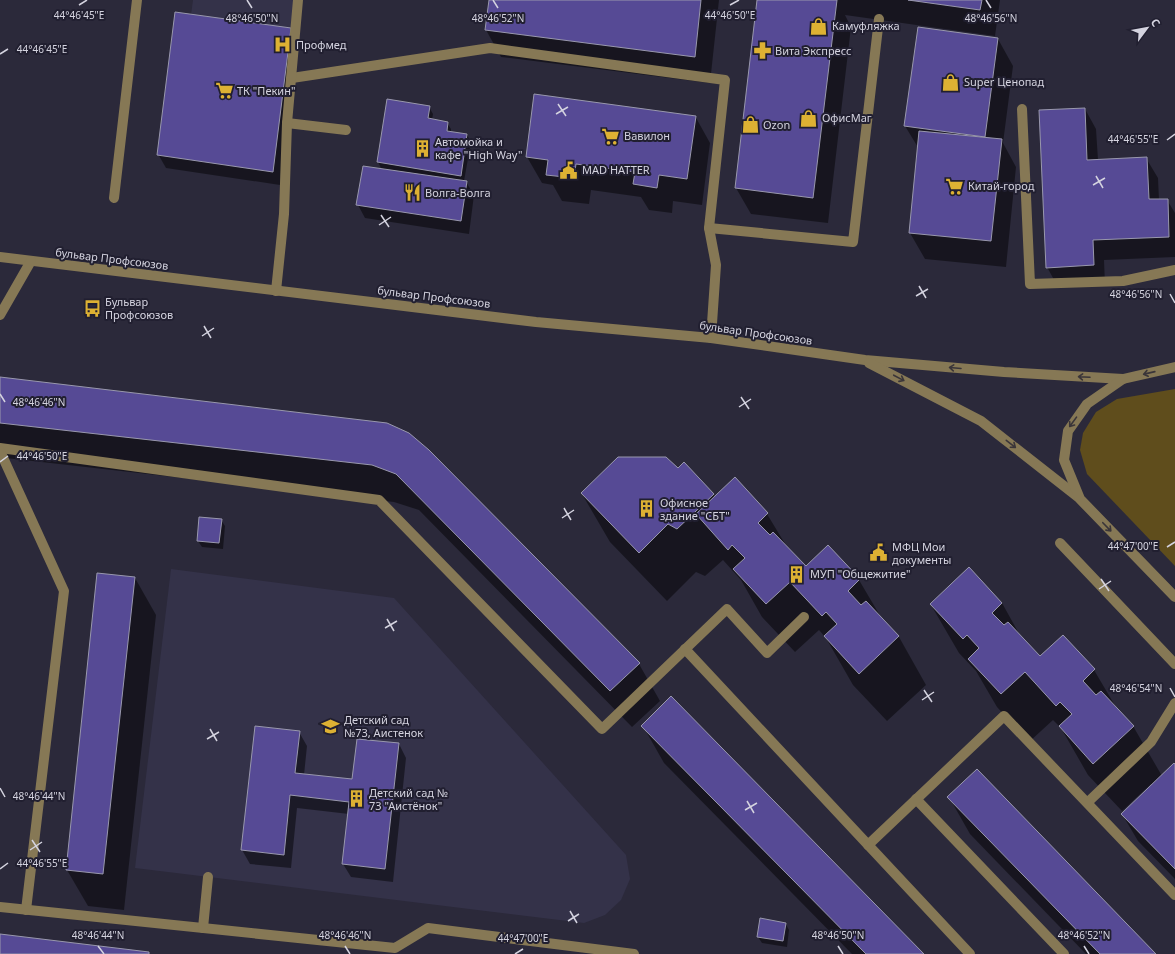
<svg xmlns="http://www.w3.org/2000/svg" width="1175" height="954" font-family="'Noto Sans',sans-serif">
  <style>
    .built { fill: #343249 }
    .green { fill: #5f4d1c }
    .shadow { fill: #0007 }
    .building { fill: #564a95; stroke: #9998ad }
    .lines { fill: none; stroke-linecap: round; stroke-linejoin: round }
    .minor { stroke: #867855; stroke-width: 10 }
    .oneway { stroke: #3a3539 }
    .ticks { fill: none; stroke: #d4d3df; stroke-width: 1.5 }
    .labels { text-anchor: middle; stroke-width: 4; stroke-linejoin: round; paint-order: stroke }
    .poi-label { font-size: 11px; fill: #d4d3df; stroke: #211f30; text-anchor: start }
    .street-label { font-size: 11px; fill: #d4d3df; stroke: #211f30 }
    .ticks-label { font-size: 10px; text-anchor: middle; fill: #d4d3df; stroke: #211f30; stroke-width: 4; stroke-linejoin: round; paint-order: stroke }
  </style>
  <rect width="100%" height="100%" fill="#2b293a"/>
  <!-- built -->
  <g class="built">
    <path d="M193 0H294L291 28 191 15Z"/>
    <path d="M171 569 394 598 626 855 630 879 621 900 605 915 584 923 135 868Z"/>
  </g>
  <!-- green -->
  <path class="green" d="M1175 389V566L1087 474 1080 450 1083 433 1096 412 1117 399Z"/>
  <!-- shadow -->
  <g class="shadow">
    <path d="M490 0H719L710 83 501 57 486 30Z"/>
    <path d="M758 0H1000L995 36 845 15 851 27 828 223 751 214 736 188Z"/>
    <path d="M291 29 280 185 166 168 158 154Z"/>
    <path d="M998 39 1013 66 1003 143 1016 167 1006 267 925 259 910 233 919 149 905 126Z"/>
    <path d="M429 107 433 114 432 120 447 123 451 129V133L467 135 471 142 464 181 466 182 474 195 469 234 365 218 358 205 382 170 378 162Z"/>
    <path d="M1085 109 1096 129 1098 160 1146 158 1158 178 1159 200H1167L1175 213V257L1104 260 1105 285 1058 287 1047 267Z"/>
    <path d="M695 116 710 143 702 205 673 201 672 213 649 210 641 197 591 190 589 204 562 201 553 185 542 183 527 157Z"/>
    <path d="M0 378 386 424 639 664 660 701 632 727 419 510 394 502 6 458 0 448Z"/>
    <path d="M678 470 713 494 715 497 767 514 787 547 806 568 828 546 859 580 882 619 899 637 926 685 887 721 853 685 826 638 819 630 795 652 762 617 741 580 723 560 705 576 696 572 667 601 610 542 582 494Z"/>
    <path d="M221 520 225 526 223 549 202 547 198 541Z"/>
    <path d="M135 578 156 615 124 910 88 906 67 870Z"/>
    <path d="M1002 603 1022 639 1040 658 1094 670 1117 709 1133 726 1162 776 1175 766V879L1138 841 1122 814 1152 785 1151 784 1122 811 1088 775 1061 728 1053 720 1029 742 997 707 976 671 959 653 931 605Z"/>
    <path d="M643 726 923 954H852L664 763Z"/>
    <path d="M299 732 307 746 304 775 353 780 399 744 406 758 393 882 351 877 343 864 349 814 297 808 291 868 250 864 242 850Z"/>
    <path d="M949 797 1155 954H1086L970 834Z"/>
    <path d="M785 923 789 930 787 947 762 943 758 937Z"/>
  </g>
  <!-- building -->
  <g class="building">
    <path d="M489 0H701L695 57 485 30Z"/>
    <path d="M757 0H837L813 198 735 188Z"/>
    <path d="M908 0H982L980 10Z"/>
    <path d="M175 12 291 28 273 172 157 155Z"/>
    <path d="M918 27 998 38 985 137 904 126Z"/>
    <path d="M534 94 696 116 687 179 659 175 657 188 633 184 635 172 576 164 574 178 546 175 548 160 526 157Z"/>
    <path d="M387 99 430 106 428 118 448 122 447 131 467 134 461 176 377 162Z"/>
    <path d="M1085 108 1087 160 1147 157 1149 199H1168L1169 237 1093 240 1094 265 1046 268 1039 110Z"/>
    <path d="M919 131 1002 139 991 241 909 233Z"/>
    <path d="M363 166 467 181 461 221 356 205Z"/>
    <path d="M0 377 387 423 409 433 429 450 640 663 610 691 396 474 372 465 0 423Z"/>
    <path d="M618 457H666L678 468 684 462 714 494 677 529 668 524 639 553 581 493Z"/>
    <path d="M735 477 768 513 758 523 770 535 773 532 806 566 828 545 860 579 848 591 861 605 866 601 899 636 859 674 824 636 837 624 826 612 822 616 790 582 766 604 733 569 745 558 732 545 728 550 696 514Z"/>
    <path d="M199 517 222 519 219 543 197 541Z"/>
    <path d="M969 567 1002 603 992 613 1004 625 1008 622 1040 656 1063 635 1095 669 1083 681 1096 695 1101 691 1134 726 1093 764 1059 726 1072 714 1060 702 1056 706 1025 672 1001 694 968 659 979 648 967 635 963 639 930 604Z"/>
    <path d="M97 573 135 577 103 874 66 870Z"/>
    <path d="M671 696 924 954H866L641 726Z"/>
    <path d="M255 726 300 731 295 773 352 779 357 739 399 743 385 869 342 864 349 802 290 795 284 855 241 850Z"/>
    <path d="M1174 763 1175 764V869L1121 814Z"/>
    <path d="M977 769 1156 954H1100L947 797Z"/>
    <path d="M760 918 786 923 783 941 757 937Z"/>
    <path d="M0 934 149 952V954H0Z"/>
  </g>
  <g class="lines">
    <!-- minor -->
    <g class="minor">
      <path d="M292 78 490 48 725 80 709 228 716 265 711 338"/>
      <path d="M1022 109 1030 284 1123 281 1175 270"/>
      <path d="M287 123 346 130"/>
      <path d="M114 198 137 0"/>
      <path d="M709 228 853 242 879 19"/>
      <path d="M0 257 536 322 711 338 865 360 1004 372 1123 379"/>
      <path d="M276 291 284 214 287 123 298 0"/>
      <path d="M0 315 31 261"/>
      <path d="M869 363 981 421 1078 497"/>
      <path d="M1175 367 1123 379 1087 404 1068 431 1064 460 1080 499 1175 597"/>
      <path d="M0 448 379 500 602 729 727 609 767 653 804 617"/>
      <path d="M0 451 64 591 26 910"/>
      <path d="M1060 543 1175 664"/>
      <path d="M685 649 970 954"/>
      <path d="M916 799 1064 954"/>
      <path d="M1088 802 1151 742 1175 703"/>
      <path d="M868 845 1004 716 1175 895"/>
      <path d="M0 907 395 948 428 928 634 954"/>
      <path d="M203 928 208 877"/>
    </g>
  </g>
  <!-- one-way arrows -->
  <defs><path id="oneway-shaft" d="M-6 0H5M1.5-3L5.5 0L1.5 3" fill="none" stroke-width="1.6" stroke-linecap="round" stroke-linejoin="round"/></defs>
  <g class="oneway">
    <use href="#oneway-shaft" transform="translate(955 368) rotate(-175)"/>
    <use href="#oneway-shaft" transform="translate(1149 373) rotate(167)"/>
    <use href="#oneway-shaft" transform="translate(1084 377) rotate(-177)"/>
    <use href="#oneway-shaft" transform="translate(899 378) rotate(28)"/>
    <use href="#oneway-shaft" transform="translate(1073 422) rotate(126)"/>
    <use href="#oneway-shaft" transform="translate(1011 444) rotate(38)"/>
    <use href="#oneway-shaft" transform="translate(1107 527) rotate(46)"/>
  </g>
  <!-- ticks -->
  <path class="ticks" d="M247 0 252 8M493 0 498 8M986 0 991 8M79 5 87 0M730 5 739 0M0 54 8 49M558 104 566 116M556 114 568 107M1167 140 1175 134M1096 176 1103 188M1093 185 1105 178M381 215 389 227M379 225 391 217M919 286 926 298M1170 294 1175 303M916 296 928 289M204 326 211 338M202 336 214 328M0 394 5 402M741 397 749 409M739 407 751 399M0 462 8 456M564 508 571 520M562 518 574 510M1167 547 1175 542M1101 579 1109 591M1099 589 1111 581M387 619 394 631M385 628 397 621M1170 688 1175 697M924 690 932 702M922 700 934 692M210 729 217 741M207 739 219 732M0 788 5 797M747 801 754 813M745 810 757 803M32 840 40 852M30 850 42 842M0 869 8 863M570 911 577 923M568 921 579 914M98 946 104 954M345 946 350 954M838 946 843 954M1084 946 1089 954M515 954 523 949"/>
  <!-- icons -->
  <defs>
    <symbol id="shop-bare" viewBox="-9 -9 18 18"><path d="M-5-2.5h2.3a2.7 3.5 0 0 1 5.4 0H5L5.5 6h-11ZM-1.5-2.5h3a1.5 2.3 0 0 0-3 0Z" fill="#ddb133" stroke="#211f30" stroke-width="2.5" paint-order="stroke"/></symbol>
    <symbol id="hospital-bare" viewBox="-9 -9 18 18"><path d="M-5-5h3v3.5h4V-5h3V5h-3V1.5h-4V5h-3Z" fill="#ddb133" stroke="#211f30" stroke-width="2.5" paint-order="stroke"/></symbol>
    <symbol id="pharmacy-bare" viewBox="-9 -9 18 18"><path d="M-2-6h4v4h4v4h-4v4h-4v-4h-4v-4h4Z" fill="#ddb133" stroke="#211f30" stroke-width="2.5" paint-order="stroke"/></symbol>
    <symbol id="supermarket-bare" viewBox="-9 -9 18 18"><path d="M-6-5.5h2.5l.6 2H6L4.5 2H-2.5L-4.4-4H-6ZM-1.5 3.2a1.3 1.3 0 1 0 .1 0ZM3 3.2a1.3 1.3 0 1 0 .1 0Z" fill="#ddb133" stroke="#211f30" stroke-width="2.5" paint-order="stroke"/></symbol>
    <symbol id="building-bare" viewBox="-9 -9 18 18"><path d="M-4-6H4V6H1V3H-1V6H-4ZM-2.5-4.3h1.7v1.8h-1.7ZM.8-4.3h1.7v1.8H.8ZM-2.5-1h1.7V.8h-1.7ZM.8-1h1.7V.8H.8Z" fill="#ddb133" stroke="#211f30" stroke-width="2.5" paint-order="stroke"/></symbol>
    <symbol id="civic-bare" viewBox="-9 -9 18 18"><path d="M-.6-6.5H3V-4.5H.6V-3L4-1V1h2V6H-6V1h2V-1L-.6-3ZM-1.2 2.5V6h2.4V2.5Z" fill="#ddb133" stroke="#211f30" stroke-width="2.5" paint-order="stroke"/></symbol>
    <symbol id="restaurant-bare" viewBox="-9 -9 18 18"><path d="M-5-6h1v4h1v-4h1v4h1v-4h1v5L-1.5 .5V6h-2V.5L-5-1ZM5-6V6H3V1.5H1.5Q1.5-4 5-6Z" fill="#ddb133" stroke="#211f30" stroke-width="2.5" paint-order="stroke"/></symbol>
    <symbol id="bus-bare" viewBox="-9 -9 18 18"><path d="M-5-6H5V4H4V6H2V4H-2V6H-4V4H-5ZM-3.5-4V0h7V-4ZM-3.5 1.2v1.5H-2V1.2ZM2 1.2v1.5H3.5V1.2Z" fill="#ddb133" stroke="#211f30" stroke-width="2.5" paint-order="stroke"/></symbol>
    <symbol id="school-bare" viewBox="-9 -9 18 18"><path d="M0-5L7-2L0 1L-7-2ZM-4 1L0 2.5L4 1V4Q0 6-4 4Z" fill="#ddb133" stroke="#211f30" stroke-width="2.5" paint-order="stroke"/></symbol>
  </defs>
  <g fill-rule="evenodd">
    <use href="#shop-bare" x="806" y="14" width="25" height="25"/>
    <use href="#hospital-bare" x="270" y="32" width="25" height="25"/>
    <use href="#pharmacy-bare" x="750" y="38" width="25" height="25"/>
    <use href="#shop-bare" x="938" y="70" width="25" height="25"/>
    <use href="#supermarket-bare" x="212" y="78" width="25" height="25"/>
    <use href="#shop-bare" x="796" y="106" width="25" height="25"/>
    <use href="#shop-bare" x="738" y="112" width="25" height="25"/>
    <use href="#supermarket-bare" x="598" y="124" width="25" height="25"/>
    <use href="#building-bare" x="410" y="136" width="25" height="25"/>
    <use href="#civic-bare" x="556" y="158" width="25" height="25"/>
    <use href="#supermarket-bare" x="942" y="174" width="25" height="25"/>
    <use href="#restaurant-bare" x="400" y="180" width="25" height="25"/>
    <use href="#bus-bare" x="80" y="296" width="25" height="25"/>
    <use href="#building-bare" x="634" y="496" width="25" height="25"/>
    <use href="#civic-bare" x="866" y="540" width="25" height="25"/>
    <use href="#building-bare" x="784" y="562" width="25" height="25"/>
    <use href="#school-bare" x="318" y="714" width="25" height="25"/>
    <use href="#building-bare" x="344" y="786" width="25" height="25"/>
  </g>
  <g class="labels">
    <!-- poi labels -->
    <g class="poi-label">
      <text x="832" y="30">Камуфляжка</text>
      <text x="296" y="49">Профмед</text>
      <text x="775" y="55">Вита Экспресс</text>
      <text x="964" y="86">Super Ценопад</text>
      <text x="237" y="95">ТК "Пекин"</text>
      <text x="822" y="122">ОфисМаг</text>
      <text x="763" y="129">Ozon</text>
      <text x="624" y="140">Вавилон</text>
      <text x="435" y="146">Автомойка и<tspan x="435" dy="13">кафе "High Way"</tspan></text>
      <text x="582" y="174">MAD HATTER</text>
      <text x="968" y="190">Китай-город</text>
      <text x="425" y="197">Волга-Волга</text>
      <text x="105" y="306">Бульвар<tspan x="105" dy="13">Профсоюзов</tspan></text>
      <text x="660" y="507">Офисное<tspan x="660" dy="13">здание "СБТ"</tspan></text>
      <text x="892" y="551">МФЦ Мои<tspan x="892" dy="13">документы</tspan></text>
      <text x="810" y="578">МУП "Общежитие"</text>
      <text x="344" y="724">Детский сад<tspan x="344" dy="13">№73, Аистенок</tspan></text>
      <text x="369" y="797">Детский сад №<tspan x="369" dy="13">73 "Аистёнок"</tspan></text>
    </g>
    <!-- street labels -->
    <g class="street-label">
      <text transform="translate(112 259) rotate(7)" y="4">бульвар Профсоюзов</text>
      <text transform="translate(434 297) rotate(7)" y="4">бульвар Профсоюзов</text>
      <text transform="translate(756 333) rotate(8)" y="4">бульвар Профсоюзов</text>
    </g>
  </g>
  <g class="ticks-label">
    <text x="79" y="19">44°46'45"E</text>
    <text x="730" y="19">44°46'50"E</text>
    <text x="252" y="22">48°46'50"N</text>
    <text x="498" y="22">48°46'52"N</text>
    <text x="991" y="22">48°46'56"N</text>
    <text x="42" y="53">44°46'45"E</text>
    <text x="1133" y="143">44°46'55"E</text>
    <text x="1136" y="298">48°46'56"N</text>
    <text x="39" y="406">48°46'46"N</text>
    <text x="42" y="460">44°46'50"E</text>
    <text x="1133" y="550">44°47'00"E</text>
    <text x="1136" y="692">48°46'54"N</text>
    <text x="39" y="800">48°46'44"N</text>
    <text x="42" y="867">44°46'55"E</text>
    <text x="98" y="939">48°46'44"N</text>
    <text x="345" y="939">48°46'46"N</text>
    <text x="838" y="939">48°46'50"N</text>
    <text x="1084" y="939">48°46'52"N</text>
    <text x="523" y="942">44°47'00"E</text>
  </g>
  <!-- north arrow -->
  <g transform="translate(1147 28) rotate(58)" stroke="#211f30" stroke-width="3" paint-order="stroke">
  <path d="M0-3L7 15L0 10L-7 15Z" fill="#d4d3df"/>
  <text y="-6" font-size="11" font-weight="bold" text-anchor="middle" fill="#d4d3df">С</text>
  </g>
</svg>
